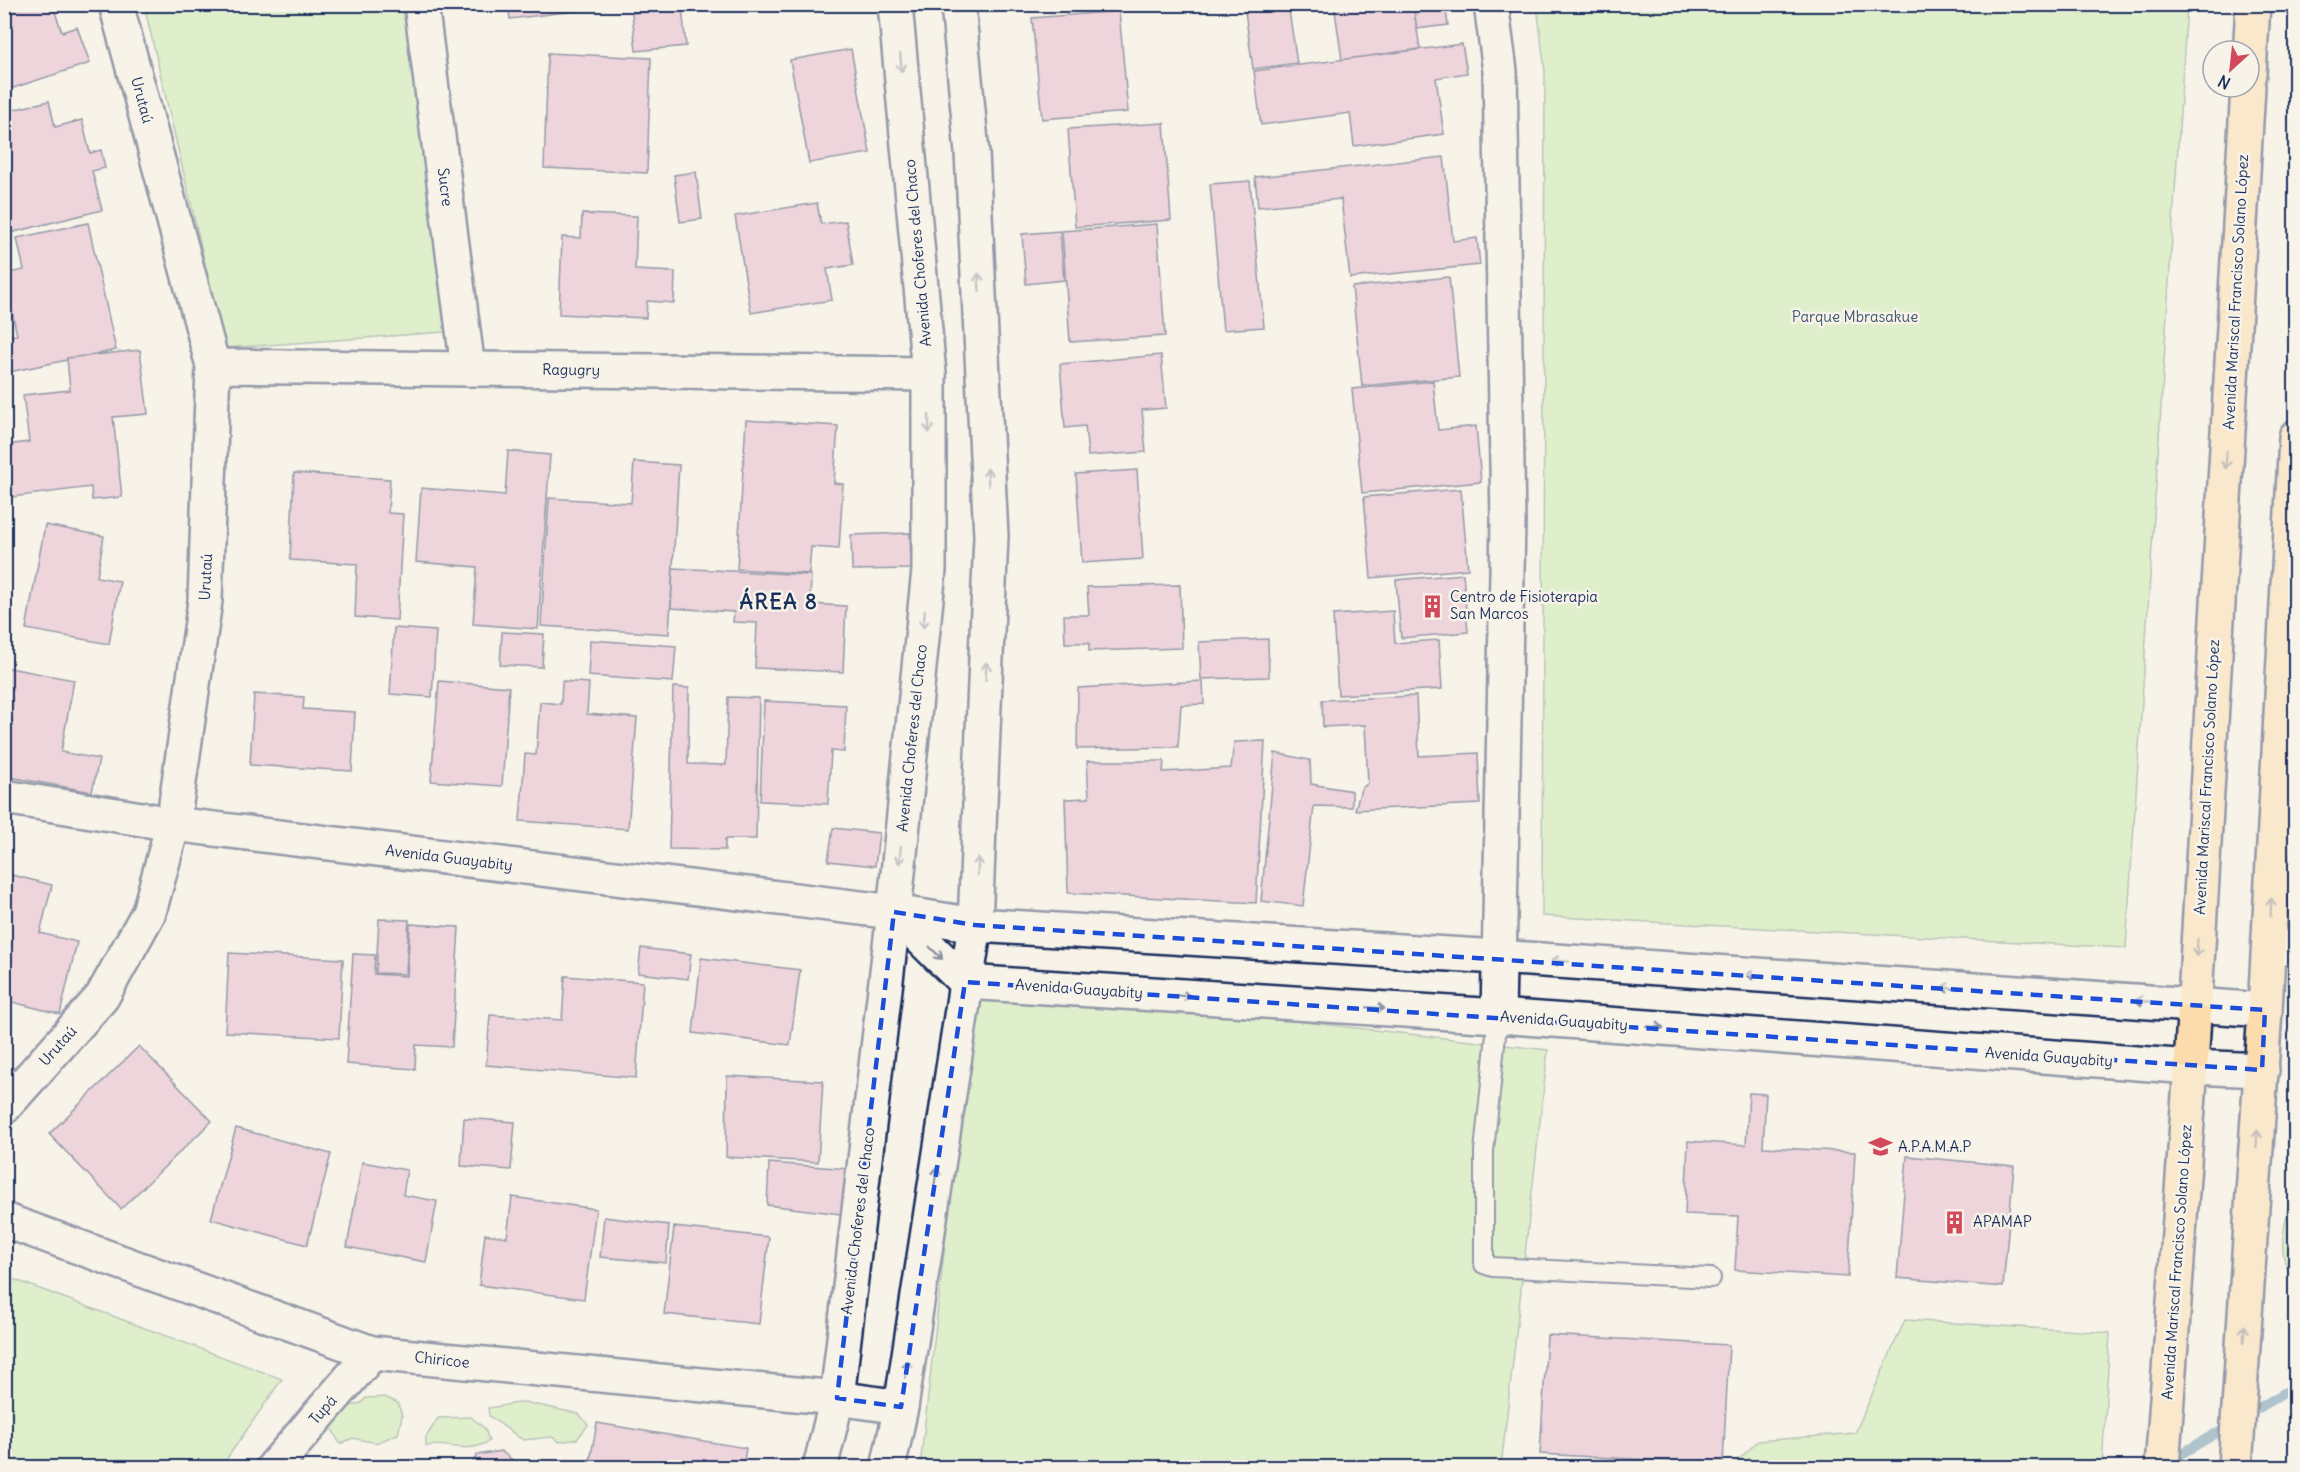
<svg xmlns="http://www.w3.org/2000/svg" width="2300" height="1472" font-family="Delius,sans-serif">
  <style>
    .green { fill: #c2eca8; stroke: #6e8e83; stroke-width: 1.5 }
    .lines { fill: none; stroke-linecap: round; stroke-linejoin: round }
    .stream { stroke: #588bad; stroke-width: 10 }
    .building { fill: #e2afcc; stroke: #1b2f5e; stroke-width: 1.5 }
    .lane-casing { stroke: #1b2f5e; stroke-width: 22 }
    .street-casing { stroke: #1b2f5e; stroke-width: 38 }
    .secondary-casing { stroke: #1b2f5e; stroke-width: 38 }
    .primary-casing { stroke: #1b2f5e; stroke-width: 38 }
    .lane { stroke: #f7f3e8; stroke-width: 18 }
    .street { stroke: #f7f3e8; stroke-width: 33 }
    .secondary { stroke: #f7f3e8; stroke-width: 33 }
    .primary { stroke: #fcdcac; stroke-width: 33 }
    .oneway { stroke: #8991a3 }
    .oneway2 { stroke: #8c8685 }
    .marked { fill: none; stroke: #1d4ed8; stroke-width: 4.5; stroke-dasharray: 12 8; stroke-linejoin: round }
    .labels { text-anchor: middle; stroke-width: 5; stroke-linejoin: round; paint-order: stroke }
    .street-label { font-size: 15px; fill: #1b2f5e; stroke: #f7f3e8 }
    .park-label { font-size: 15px; fill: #3c556d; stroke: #f7f3e8 }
    .poi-label { font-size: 15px; fill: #1b2f5e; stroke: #f7f3e8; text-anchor: start }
    .district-label { font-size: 21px; font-weight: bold; letter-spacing: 1.5px; fill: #1b2f5e; stroke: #f7f3e8 }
  </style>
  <rect width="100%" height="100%" fill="#f7f3e8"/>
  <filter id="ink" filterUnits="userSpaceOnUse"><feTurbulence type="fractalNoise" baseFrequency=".0167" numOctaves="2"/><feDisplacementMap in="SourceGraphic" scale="12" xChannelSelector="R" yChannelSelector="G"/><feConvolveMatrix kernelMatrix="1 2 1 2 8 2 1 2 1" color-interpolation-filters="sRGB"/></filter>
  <g filter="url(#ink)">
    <!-- green -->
    <g class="green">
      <path d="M144 5H404L445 332 225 348Z"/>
      <path d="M1537 5H2187L2126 948 1542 916 1545 72Z"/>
      <path d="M974 984 1548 1050 1501 1467 920 1468Z"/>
      <path d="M2295 1193V1280C2274 1256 2285 1227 2290 1198Z"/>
      <path d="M5 1276 282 1379 221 1467H5Z"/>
      <path d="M1905 1320 2110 1333 2102 1467H1731L1758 1441 1855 1433Z"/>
      <path d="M385 1397 398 1403 402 1416 398 1434 376 1443 353 1438 340 1444 331 1427 337 1410 361 1403 366 1398Z"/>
      <path d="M524 1402 579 1414 588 1425 577 1439 560 1442 552 1437 523 1440 489 1416 488 1408Z"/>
      <path d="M471 1417 485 1429 489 1441C466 1455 450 1442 426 1446V1437L438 1418Z"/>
    </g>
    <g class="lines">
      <!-- stream -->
      <path class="stream" d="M2169 1461 2296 1386"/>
    </g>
    <!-- building -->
    <g class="building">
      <path d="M4 4H59L60 7 55 12 62 32 77 27 90 63 4 91Z"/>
      <path d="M508 4H631L510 19Z"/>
      <path d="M1244 4H1288L1297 63 1253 69Z"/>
      <path d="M1334 4H1413L1420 49 1342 60Z"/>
      <path d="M1413 4H1445L1448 25 1417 29Z"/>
      <path d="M682 8 686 46 636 51 632 13Z"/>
      <path d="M1119 11 1128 112 1042 119 1032 18Z"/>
      <path d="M1462 44 1467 73 1436 78 1444 134 1354 146 1350 113 1261 125 1254 71Z"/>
      <path d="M851 49 870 153 809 163 790 60Z"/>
      <path d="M548 53 651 58 647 173 544 168Z"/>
      <path d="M49 101 55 127 82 120 90 153 101 150 105 168 92 171 102 210 10 233 4 211V112Z"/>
      <path d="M1164 123 1171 220 1075 227 1068 129Z"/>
      <path d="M1444 157 1453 241 1477 238 1480 265 1350 278 1341 199 1258 207 1255 177Z"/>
      <path d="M696 172 702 219 680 222 674 175Z"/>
      <path d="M1250 181 1264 327 1223 330 1210 184Z"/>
      <path d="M817 203 821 224 846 221 853 265 827 269 832 300 751 313 735 216Z"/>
      <path d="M582 214 637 216 635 270 675 272 674 303 647 301 646 318 559 314 562 237 581 238Z"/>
      <path d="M88 223 116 350 4 373V337L17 335 4 274 24 270 17 238Z"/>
      <path d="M1157 224 1165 336 1070 342 1062 231Z"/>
      <path d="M1060 231 1064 280 1026 284 1022 234Z"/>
      <path d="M1449 277 1459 377 1362 386 1352 287Z"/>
      <path d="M140 350 148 414 113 417 122 497 92 500 91 487 12 497 6 445 29 442 23 395 70 390 67 358Z"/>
      <path d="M1161 355 1166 408 1142 410 1146 452 1088 456 1085 426 1065 428 1060 364Z"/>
      <path d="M1433 381 1438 430 1476 426 1481 482 1362 493 1352 389Z"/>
      <path d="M746 420 838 426 834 483 843 484 839 549 811 547 809 574 737 569Z"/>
      <path d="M508 451 550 455 538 629 473 624 477 567 416 562 421 488 505 495Z"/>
      <path d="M634 462 679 465 669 634 541 626 549 498 631 503Z"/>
      <path d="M1137 470 1143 559 1082 563 1076 474Z"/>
      <path d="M294 473 390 479 388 513 403 514 397 620 355 617 357 564 290 560Z"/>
      <path d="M1461 489 1468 569 1371 578 1364 497Z"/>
      <path d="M45 525 104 536 97 577 120 581 109 644 26 629Z"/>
      <path d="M910 533 911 569 852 570 851 535Z"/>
      <path d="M673 568 811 575 810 604 846 606 843 672 755 668 757 623 733 622 734 612 671 608Z"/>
      <path d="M1463 574 1468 632 1401 638 1396 580Z"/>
      <path d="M1180 585 1182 648 1089 651V643H1065L1064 615H1089L1087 587Z"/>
      <path d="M1393 611 1395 643 1439 640 1442 689 1338 695 1333 615Z"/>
      <path d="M394 628 436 631 432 697 390 694Z"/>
      <path d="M502 632 544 634 542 667 500 665Z"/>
      <path d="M1268 639 1269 677 1201 679 1199 642Z"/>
      <path d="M590 640 676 646 673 682 588 676Z"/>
      <path d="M4 667 74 680 61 752 99 759 92 792 4 776Z"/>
      <path d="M439 681 509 687 502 786 431 781Z"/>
      <path d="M562 681 589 683 587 714 637 718 628 829 520 821 525 754 536 755 540 702 561 704Z"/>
      <path d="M1203 681 1204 704 1181 705 1178 747 1077 749 1078 688Z"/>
      <path d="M673 687 689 688 688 764 726 765 728 697 759 698 756 839H725V850L669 849Z"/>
      <path d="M254 694 304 697 303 709 355 712 352 771 250 765Z"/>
      <path d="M1416 696 1419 756 1478 753 1480 804 1355 810 1361 789 1368 783 1365 725 1323 727 1322 700Z"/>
      <path d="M764 701 846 705 844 752 831 751 828 804 760 801Z"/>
      <path d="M1265 741 1256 903 1068 893 1065 799 1089 798 1087 761H1164L1163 772 1231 768 1234 742Z"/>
      <path d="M1275 753 1310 760 1311 784 1352 791V807L1314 806 1303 906 1261 901Z"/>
      <path d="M833 828 879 833 875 866 828 861Z"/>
      <path d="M8 874 52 885 40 933 77 942 60 1014 4 1000V889Z"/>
      <path d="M379 919 409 920 406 974 376 973Z"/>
      <path d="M410 924 459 927 452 1047 416 1045 415 1069 346 1064 353 954 375 955 374 974 407 976Z"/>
      <path d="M641 948 691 954 688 979 638 973Z"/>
      <path d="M229 953 343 959 339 1038 225 1032Z"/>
      <path d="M701 958 800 970 790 1045 693 1033Z"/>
      <path d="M565 976 643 982 636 1078 486 1065 490 1015 562 1020Z"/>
      <path d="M139 1046 212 1121 121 1209 49 1134Z"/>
      <path d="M727 1076 823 1081 818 1162 726 1157Z"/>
      <path d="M1749 1093 1766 1094 1763 1147 1855 1152 1848 1277 1735 1270 1738 1216 1685 1214 1688 1141 1746 1145Z"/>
      <path d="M464 1118 515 1122 511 1170 461 1166Z"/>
      <path d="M236 1128 331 1154 307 1245 211 1219Z"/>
      <path d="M1907 1156 2014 1166 2003 1287 1897 1278Z"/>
      <path d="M362 1162 407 1170 403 1195 437 1201 426 1262 347 1247Z"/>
      <path d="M769 1163 863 1170 857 1216 767 1205Z"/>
      <path d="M512 1197 596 1209 584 1299 479 1285 485 1234 507 1237Z"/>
      <path d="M604 1217 669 1225 666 1263 600 1257Z"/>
      <path d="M674 1227 769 1237 759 1324 664 1314Z"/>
      <path d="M1547 1335 1729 1345 1723 1464 1540 1454Z"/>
      <path d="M597 1423 746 1448 743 1468 589 1466Z"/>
      <path d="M501 1451 523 1468H469L477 1455Z"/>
    </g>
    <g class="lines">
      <defs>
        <path id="lane" d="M1498 1016 1484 1151V1264L1493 1267 1711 1278"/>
        <g id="street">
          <path d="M421 4 468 369"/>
          <path d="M1491 4 1500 71 1508 522 1498 1016"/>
          <path d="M213 366 929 374"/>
          <path d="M4 797 173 824 894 912"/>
          <path d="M2269 950 2296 946"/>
          <path d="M4 1107 102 997 149 912 173 824 205 601 213 366 116 4"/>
          <path d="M4 1220 372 1353 837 1398 901 1407"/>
          <path d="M273 1468 372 1353"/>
        </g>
        <g id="secondary">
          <path d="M894 912 965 982 1498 1016 2191 1067 2262 1070"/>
          <path d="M894 912 975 925 1498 957 2265 1010"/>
          <path d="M820 1468 837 1398 894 912 929 570V374L895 4"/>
          <path d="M888 1468 901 1407 975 925 991 536 972 153 958 4"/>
        </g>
        <g id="primary">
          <path d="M2249 74 2253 4"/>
          <path d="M2162 1468 2191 1067 2248 87"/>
          <path d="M2235 1468 2265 1010 2296 437"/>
        </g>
      </defs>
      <!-- lane casing -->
      <use href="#lane" class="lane-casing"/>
      <!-- street casing -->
      <use href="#street" class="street-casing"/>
      <!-- secondary casing -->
      <use href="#secondary" class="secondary-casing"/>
      <!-- primary casing -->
      <use href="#primary" class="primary-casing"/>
      <!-- lane -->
      <use href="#lane" class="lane"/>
      <!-- street -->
      <use href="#street" class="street"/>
      <!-- secondary -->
      <use href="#secondary" class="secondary"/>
      <!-- primary -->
      <use href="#primary" class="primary"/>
    </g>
    <!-- one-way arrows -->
    <defs><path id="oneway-shaft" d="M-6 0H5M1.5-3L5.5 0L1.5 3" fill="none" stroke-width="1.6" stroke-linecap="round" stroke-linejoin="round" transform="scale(1.5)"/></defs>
    <g class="oneway">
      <use href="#oneway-shaft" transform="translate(901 63) rotate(85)"/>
      <use href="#oneway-shaft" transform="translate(979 282) rotate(-93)"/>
      <use href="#oneway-shaft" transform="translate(929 424) rotate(90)"/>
      <use href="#oneway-shaft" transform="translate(988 477) rotate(-93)"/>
      <use href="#oneway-shaft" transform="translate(924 619) rotate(96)"/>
      <use href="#oneway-shaft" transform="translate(986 671) rotate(-88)"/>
      <use href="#oneway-shaft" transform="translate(900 855) rotate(96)"/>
      <use href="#oneway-shaft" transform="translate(978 866) rotate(-88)"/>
      <use href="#oneway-shaft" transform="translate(936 953) rotate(44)"/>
      <use href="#oneway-shaft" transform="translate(1560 961) rotate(-176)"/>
      <use href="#oneway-shaft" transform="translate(1755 975) rotate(-176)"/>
      <use href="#oneway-shaft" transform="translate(1950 988) rotate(-176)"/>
      <use href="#oneway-shaft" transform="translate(1182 996) rotate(4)"/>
      <use href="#oneway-shaft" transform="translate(2144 1001) rotate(-176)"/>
      <use href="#oneway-shaft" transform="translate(1376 1008) rotate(4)"/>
      <use href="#oneway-shaft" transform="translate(1655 1027) rotate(4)"/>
      <use href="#oneway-shaft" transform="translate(936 1176) rotate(-81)"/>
      <use href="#oneway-shaft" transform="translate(907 1369) rotate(-81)"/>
    </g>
    <g class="oneway2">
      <use href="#oneway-shaft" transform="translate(2226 460) rotate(93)"/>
      <use href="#oneway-shaft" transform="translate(2271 907) rotate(-87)"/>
      <use href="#oneway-shaft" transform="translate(2197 948) rotate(93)"/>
      <use href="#oneway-shaft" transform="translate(2257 1139) rotate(-86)"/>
      <use href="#oneway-shaft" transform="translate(2244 1334) rotate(-86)"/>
    </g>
  </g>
  <!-- marked area -->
  <path d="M0 0H2300V1472H0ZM894 912 975 925 2265 1010 2262 1070 965 982 901 1407 837 1398Z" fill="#f7f3e8" fill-opacity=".55" fill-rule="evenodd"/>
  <path class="marked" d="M894 912 975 925 2265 1010 2262 1070 965 982 901 1407 837 1398Z"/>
  <!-- icons -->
  <defs>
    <symbol id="building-bare" viewBox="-9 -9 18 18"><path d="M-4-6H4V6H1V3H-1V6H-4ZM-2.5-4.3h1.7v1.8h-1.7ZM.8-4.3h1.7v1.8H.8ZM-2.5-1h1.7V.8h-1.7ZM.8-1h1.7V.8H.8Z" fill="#d1495b" stroke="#f7f3e8" stroke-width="2.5" paint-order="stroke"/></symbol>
    <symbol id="school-bare" viewBox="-9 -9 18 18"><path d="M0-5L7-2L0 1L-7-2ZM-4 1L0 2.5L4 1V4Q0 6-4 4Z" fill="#d1495b" stroke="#f7f3e8" stroke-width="2.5" paint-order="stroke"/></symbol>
  </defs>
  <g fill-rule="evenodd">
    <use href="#building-bare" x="1416" y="590" width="33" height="33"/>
    <use href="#school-bare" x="1864" y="1130" width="33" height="33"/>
    <use href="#building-bare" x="1938" y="1206" width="33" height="33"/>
  </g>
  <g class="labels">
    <!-- street labels -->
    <g class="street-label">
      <text transform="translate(142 100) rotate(75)" y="5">Urutaú</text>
      <text transform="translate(445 187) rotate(83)" y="5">Sucre</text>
      <text transform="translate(918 253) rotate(-95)" y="5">Avenida Choferes del Chaco</text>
      <text transform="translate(2236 292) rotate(-87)" y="5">Avenida Mariscal Francisco Solano López</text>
      <text transform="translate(571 370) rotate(1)" y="5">Ragugry</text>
      <text transform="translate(206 577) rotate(-87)" y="5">Urutaú</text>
      <text transform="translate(912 738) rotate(-84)" y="5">Avenida Choferes del Chaco</text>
      <text transform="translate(2207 777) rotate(-87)" y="5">Avenida Mariscal Francisco Solano López</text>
      <text transform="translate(449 858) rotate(7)" y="5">Avenida Guayabity</text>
      <text transform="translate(1079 989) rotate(4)" y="5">Avenida Guayabity</text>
      <text transform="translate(1564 1021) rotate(4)" y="5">Avenida Guayabity</text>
      <text transform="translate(58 1046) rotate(-48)" y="5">Urutaú</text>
      <text transform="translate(2049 1057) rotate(4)" y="5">Avenida Guayabity</text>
      <text transform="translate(858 1221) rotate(-83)" y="5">Avenida Choferes del Chaco</text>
      <text transform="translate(2177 1262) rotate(-86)" y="5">Avenida Mariscal Francisco Solano López</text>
      <text transform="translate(442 1360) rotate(6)" y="5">Chiricoe</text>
      <text transform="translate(323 1410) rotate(-49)" y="5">Tupá</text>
    </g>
    <!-- park labels -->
    <g class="park-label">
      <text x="1855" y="322">Parque Mbrasakue</text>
    </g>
    <!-- poi labels -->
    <g class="poi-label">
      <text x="1450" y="602">Centro de Fisioterapia<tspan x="1450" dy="17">San Marcos</tspan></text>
      <text x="1898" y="1152">A.P.A.M.A.P</text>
      <text x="1973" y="1227">APAMAP</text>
    </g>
    <!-- district labels -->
    <g class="district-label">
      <text x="779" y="609">ÁREA 8</text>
    </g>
  </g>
  <!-- margin -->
  <rect width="2300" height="1472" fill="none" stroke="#f7f3e8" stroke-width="24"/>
  <rect x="12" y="12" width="2276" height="1448" fill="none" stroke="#1b2f5e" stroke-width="2" filter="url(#ink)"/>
  <!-- north arrow -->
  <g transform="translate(2231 69) rotate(207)"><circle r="28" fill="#f7f3e8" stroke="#9fa5b1" stroke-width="1.5"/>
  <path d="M0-4.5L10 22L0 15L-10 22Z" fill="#d1495b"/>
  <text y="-9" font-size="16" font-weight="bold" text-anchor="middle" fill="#1b2f5e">N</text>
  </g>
</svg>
